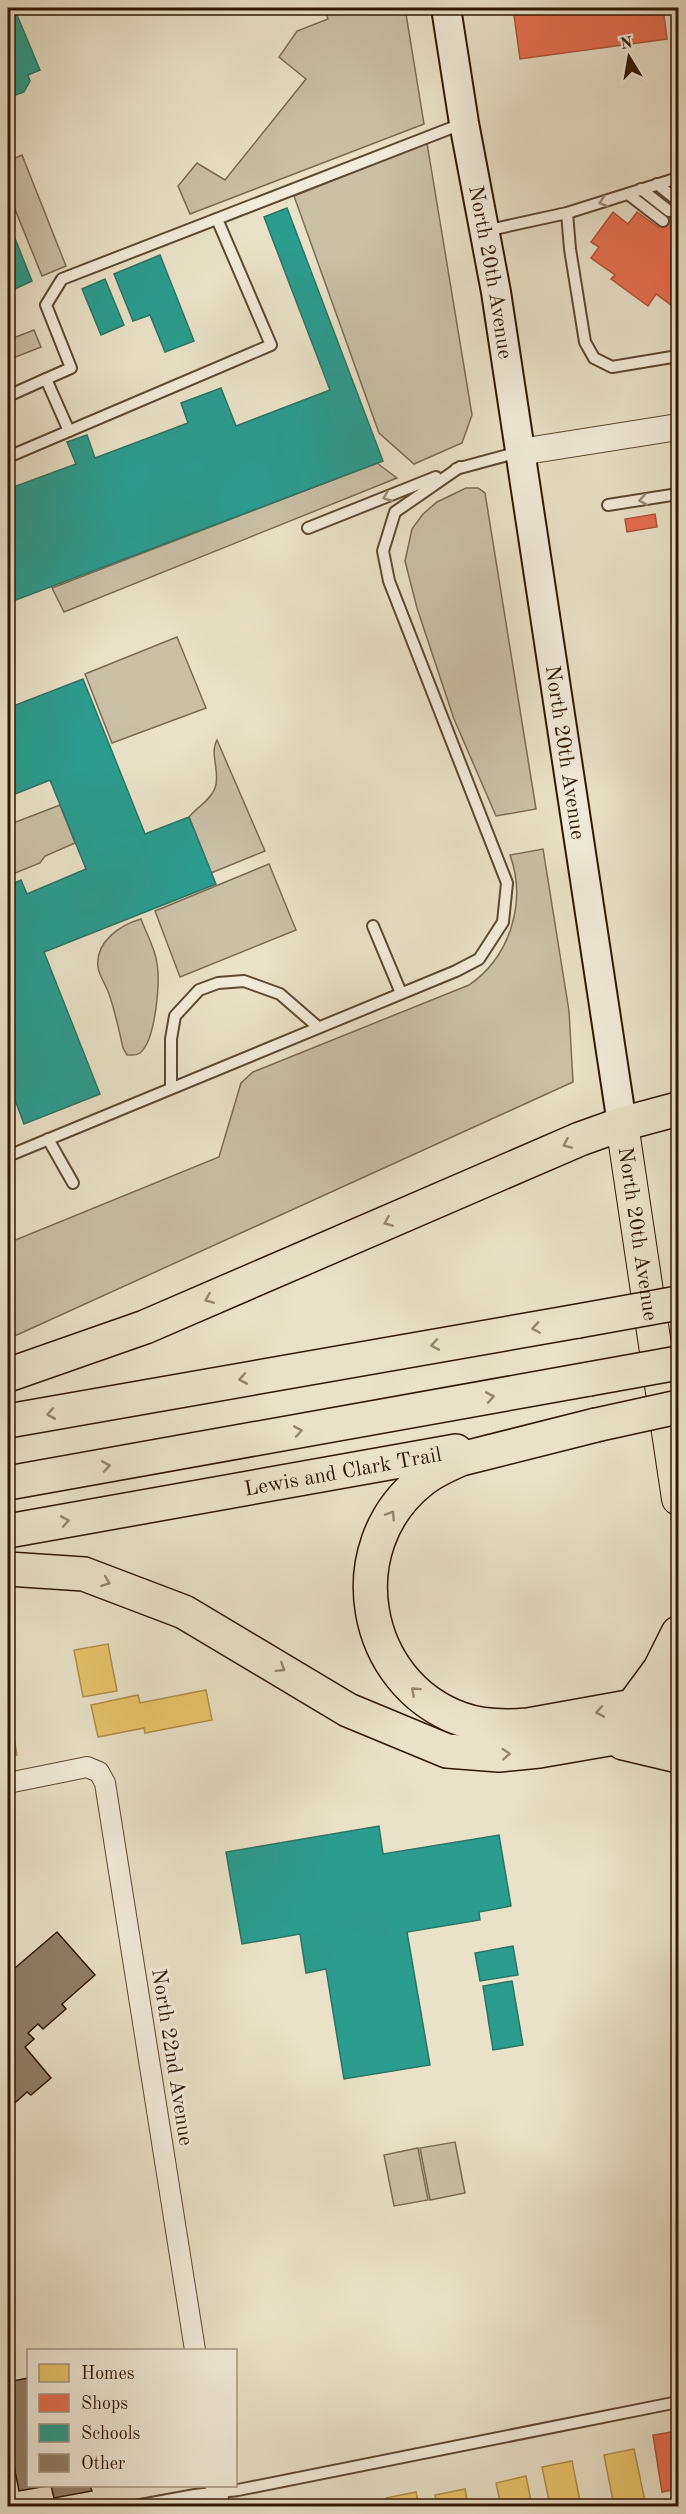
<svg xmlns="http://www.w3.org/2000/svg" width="686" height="2514" font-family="'Old Standard TT',serif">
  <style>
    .green { fill: #c9c0a6; stroke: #7c6c53; stroke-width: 1.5 }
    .homes { fill: #e9c46a; stroke: #b1904a; stroke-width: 1.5 }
    .shops { fill: #e76f51; stroke: #b05539; stroke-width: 1.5 }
    .schools { fill: #2a9d8f; stroke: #2c7564; stroke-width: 1.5 }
    .building { fill: #908168; stroke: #2f1800; stroke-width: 1.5 }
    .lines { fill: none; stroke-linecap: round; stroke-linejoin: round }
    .service-casing { stroke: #5e4a32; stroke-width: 14 }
    .minor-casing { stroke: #5e4a32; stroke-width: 22 }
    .tertiary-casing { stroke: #5e4a32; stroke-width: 28 }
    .secondary-casing { stroke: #2f1800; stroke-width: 32 }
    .primary-casing { stroke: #2f1800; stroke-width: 34 }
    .motorway-casing { stroke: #2f1800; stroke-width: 36 }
    .service { stroke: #f1ecdb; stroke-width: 10 }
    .minor { stroke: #f1ecdb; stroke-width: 20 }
    .tertiary { stroke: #f1ecdb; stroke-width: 26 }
    .secondary { stroke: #f1ecdb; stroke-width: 28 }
    .primary { stroke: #e9e2c8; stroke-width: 32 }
    .motorway { stroke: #e9e2c8; stroke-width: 33 }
    .motorway-bridge-casing { stroke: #2f1800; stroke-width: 36; stroke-linecap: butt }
    .motorway-bridge { stroke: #e9e2c8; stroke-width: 33 }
    .oneway { stroke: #9a8d78 }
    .oneway2 { stroke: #95876e }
    .labels { text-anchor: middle; stroke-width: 6; stroke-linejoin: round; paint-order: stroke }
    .street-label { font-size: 21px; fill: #2f1800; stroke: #f1ecdb }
  </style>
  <rect width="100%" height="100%" fill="#e9e2c8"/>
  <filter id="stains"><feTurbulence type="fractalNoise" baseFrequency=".00333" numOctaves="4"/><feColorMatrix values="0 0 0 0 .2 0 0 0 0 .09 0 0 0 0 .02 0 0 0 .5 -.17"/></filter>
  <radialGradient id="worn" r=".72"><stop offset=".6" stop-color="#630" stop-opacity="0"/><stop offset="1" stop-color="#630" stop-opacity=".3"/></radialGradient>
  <!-- green -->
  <g class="green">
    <path d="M324 8H405L424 124 190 214 178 186 197 163 225 180 306 79 279 57 297 31 328 19Z"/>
    <path d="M427 143 472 415 462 443 414 464 379 433 294 196Z"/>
    <path d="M8 145 13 159 22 155 66 266 42 276 8 192Z"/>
    <path d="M34 330 41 347 8 360V340Z"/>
    <path d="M377 463 397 478 64 612 52 588Z"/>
    <path d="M466 488H478L485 493 536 809 496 816 454 719 417 608 405 561 412 529 423 514 437 502Z"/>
    <path d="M177 637 206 708 112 743 85 674Z"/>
    <path d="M217 740 265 851 211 873 189 817C197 807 210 801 215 788 221 773 209 754 217 740Z"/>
    <path d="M60 805 75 843 45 856 40 863 8 876V825Z"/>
    <path d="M543 849 569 1011 573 1082 8 1339V1243L219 1157 241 1083 253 1072 469 985C510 957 527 902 510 855Z"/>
    <path d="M269 864 296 930 180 977 155 911Z"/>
    <path d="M141 919C146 933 155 948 157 963 160 982 156 1040 140 1053 136 1056 132 1055 127 1055L123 1048C119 1030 115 1011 109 994 106 985 99 976 98 967 95 942 120 925 141 919Z"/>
    <path d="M455 2142 465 2193 430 2200 420 2148Z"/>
    <path d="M418 2148 428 2200 394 2206 384 2155Z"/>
  </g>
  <!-- homes -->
  <g class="homes">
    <path d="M108 1644 117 1691 83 1697 74 1650Z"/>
    <path d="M206 1690 212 1720 145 1733 144 1728 98 1737 91 1705 138 1695 140 1703Z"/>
    <path d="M8 1706 17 1755 8 1756Z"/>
    <path d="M634 2449 646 2506H614L604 2455Z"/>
    <path d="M572 2461 581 2506H550L542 2467Z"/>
    <path d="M526 2476 532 2506H501L496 2483Z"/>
    <path d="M465 2489 468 2506H437L435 2495Z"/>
    <path d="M416 2492 419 2506H388L386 2498Z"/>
  </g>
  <!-- shops -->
  <g class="shops">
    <path d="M513 8H663L667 39 520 59Z"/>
    <path d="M678 199V296L671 305 656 294 648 306 611 279 615 275 591 258 599 247 591 242 613 212 628 224 637 212 658 227Z"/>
    <path d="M655 514 657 527 627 532 625 519Z"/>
    <path d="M678 2431V2489L662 2492 653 2435Z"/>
  </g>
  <!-- schools -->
  <g class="schools">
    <path d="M8 8H14L40 70 28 75 30 81 24 92 8 98Z"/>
    <path d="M287 208 383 461 8 603V489L76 464 67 442 87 435 95 458 188 423 181 403 221 388 236 426 330 390 264 217Z"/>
    <path d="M8 221 32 281 8 292Z"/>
    <path d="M160 255 194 341 165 352 150 315 133 321 114 274Z"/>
    <path d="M105 279 124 325 101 335 82 289Z"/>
    <path d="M83 679 145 834 189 817 216 884 44 952 100 1094 24 1124 8 1081V886L21 880 27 894 86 869 50 780 8 797V708Z"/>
    <path d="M379 1826 383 1854 499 1835 511 1906 479 1912 480 1920 407 1932 430 2065 344 2079 326 1969 306 1973 300 1934 242 1944 226 1852Z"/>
    <path d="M513 1946 518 1975 480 1981 475 1953Z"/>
    <path d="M512 1981 523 2045 493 2050 483 1986Z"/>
  </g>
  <!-- building -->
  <g class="building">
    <path d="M57 1932 95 1975 62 2004 66 2009 43 2029 38 2024 28 2033 34 2039 25 2047 51 2078 31 2095 27 2092 8 2109V1974Z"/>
    <path d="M28 2378V2486H47L19 2491 13 2461 8 2462V2382Z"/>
    <path d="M51 2486H90L92 2491 54 2498Z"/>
  </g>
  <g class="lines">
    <defs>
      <g id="service">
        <path d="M657 184 677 200"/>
        <path d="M641 189 669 211"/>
        <path d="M628 194 663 221"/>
        <path d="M567 213 678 178"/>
        <path d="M485 231 567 213 570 249 585 342 594 358 612 367 678 356"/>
        <path d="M46 379 71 368 46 305 62 279 464 123"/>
        <path d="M8 396 46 379 69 431"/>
        <path d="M8 457 271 345 217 219"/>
        <path d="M456 469 519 452"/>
        <path d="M608 505 678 494"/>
        <path d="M308 528 436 477"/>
        <path d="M373 926 401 993"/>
        <path d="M171 1087V1039L175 1016 199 990 218 983 244 981 280 994 318 1027"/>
        <path d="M48 1139 73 1183"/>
        <path d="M8 1156 456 971 479 959 503 922 507 883 389 581 383 551 395 512 460 467"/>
        <path d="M135 2506 195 2495 238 2490 678 2402"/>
      </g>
      <g id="minor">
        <path d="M8 1783 87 1767 99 1772 105 1783 195 2350"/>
        <path d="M216 2486 219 2506"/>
      </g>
      <path id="tertiary" d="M520 452 678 427"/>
      <g id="secondary">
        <path id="s1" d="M446 8 464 123 496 292 622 1124"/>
      </g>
      <g id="primary">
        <path id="s2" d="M622 1124 678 1499"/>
      </g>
      <g id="motorway">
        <path d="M8 1375 145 1327 580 1139 622 1124 678 1109"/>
        <path d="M8 1421 578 1321"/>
        <path d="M596 1425 461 1459C447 1465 433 1471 421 1481 338 1547 361 1683 461 1719 483 1727 505 1727 528 1725L678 1698"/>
        <path d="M8 1483 589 1379"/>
        <path id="s3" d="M8 1531 456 1451"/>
        <path d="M8 1569 84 1574 184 1612 348 1710 447 1751 499 1755 539 1751 678 1727"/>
        <path d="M632 1707 660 1669 678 1633"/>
        <path d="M623 1743 678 1756"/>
      </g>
    </defs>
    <!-- service casing -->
    <use href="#service" class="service-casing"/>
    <!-- minor casing -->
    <use href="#minor" class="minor-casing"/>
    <!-- tertiary casing -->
    <use href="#tertiary" class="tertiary-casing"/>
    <!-- secondary casing -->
    <use href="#secondary" class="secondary-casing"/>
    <!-- primary casing -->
    <use href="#primary" class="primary-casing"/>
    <!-- motorway casing -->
    <use href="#motorway" class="motorway-casing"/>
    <!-- service -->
    <use href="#service" class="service"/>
    <!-- minor -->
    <use href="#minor" class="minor"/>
    <!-- tertiary -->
    <use href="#tertiary" class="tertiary"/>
    <!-- secondary -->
    <use href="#secondary" class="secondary"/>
    <!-- primary -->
    <use href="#primary" class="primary"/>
    <!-- motorway -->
    <use href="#motorway" class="motorway"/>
    <defs>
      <g id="motorway-bridge">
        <path d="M578 1321 678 1303"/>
        <path d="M589 1379 678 1363"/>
        <path d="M596 1425 678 1407"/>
      </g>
    </defs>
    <!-- motorway-bridge casing -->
    <use href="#motorway-bridge" class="motorway-bridge-casing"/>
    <!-- motorway-bridge -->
    <use href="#motorway-bridge" class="motorway-bridge"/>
  </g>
  <!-- one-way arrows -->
  <defs><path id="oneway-chevron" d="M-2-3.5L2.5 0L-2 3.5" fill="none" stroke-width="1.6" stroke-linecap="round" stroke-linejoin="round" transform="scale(1.5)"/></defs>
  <g class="oneway">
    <use href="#oneway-chevron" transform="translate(603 202) rotate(162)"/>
    <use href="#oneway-chevron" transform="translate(387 497) rotate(158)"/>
    <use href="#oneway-chevron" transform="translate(643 500) rotate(171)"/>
  </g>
  <g class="oneway2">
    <use href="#oneway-chevron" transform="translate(567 1144) rotate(157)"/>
    <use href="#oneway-chevron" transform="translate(388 1222) rotate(157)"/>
    <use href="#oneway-chevron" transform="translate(209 1299) rotate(157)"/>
    <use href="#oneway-chevron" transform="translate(536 1328) rotate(171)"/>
    <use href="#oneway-chevron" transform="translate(435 1345) rotate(170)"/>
    <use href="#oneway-chevron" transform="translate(243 1379) rotate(170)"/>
    <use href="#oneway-chevron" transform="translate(490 1397) rotate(-10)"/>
    <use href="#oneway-chevron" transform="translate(51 1414) rotate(170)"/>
    <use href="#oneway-chevron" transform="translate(298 1431) rotate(-10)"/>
    <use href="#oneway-chevron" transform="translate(106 1466) rotate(-10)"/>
    <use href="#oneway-chevron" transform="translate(391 1515) rotate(-57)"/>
    <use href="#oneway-chevron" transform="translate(65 1521) rotate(-10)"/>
    <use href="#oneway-chevron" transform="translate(106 1582) rotate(21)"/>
    <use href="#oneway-chevron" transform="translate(281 1668) rotate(32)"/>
    <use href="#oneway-chevron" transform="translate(415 1691) rotate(-138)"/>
    <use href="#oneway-chevron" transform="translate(600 1712) rotate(170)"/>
    <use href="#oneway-chevron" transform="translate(506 1754) rotate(-4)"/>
  </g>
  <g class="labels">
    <!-- street labels -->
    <g class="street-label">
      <text dy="7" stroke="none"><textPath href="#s1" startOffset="268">North 20th Avenue</textPath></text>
      <text dy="7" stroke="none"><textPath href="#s1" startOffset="754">North 20th Avenue</textPath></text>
      <text dy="7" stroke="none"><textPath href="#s2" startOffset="111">North 20th Avenue</textPath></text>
      <text dy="7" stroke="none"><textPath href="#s3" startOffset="340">Lewis and Clark Trail</textPath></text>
      <text transform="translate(173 2057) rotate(81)" y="7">North 22nd Avenue</text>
    </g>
  </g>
  <!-- margin -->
  <rect width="686" height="2514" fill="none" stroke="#e9e2c8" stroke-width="30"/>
  <rect x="9" y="9" width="668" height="2496" fill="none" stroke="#2f1800" stroke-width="3"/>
  <rect x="15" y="15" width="656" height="2484" fill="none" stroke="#2f1800" stroke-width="1.5"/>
  <!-- legend -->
  <rect x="27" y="2349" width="210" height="138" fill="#f1ecdb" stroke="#a39783" stroke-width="1.5"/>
  <rect x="39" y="2364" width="30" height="18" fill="#e9c46a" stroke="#a39783" stroke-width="1.5"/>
  <text x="81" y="2379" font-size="18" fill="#2f1800">Homes</text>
  <rect x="39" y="2394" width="30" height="18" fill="#e76f51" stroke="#a39783" stroke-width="1.5"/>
  <text x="81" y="2409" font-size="18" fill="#2f1800">Shops</text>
  <rect x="39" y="2424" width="30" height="18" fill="#2a9d8f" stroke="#a39783" stroke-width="1.5"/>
  <text x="81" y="2439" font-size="18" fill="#2f1800">Schools</text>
  <rect x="39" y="2454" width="30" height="18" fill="#908168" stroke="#a39783" stroke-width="1.5"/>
  <text x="81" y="2469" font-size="18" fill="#2f1800">Other</text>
  <!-- north arrow -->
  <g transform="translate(629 57) rotate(349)" stroke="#f1ecdb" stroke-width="4.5" paint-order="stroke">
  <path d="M0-4.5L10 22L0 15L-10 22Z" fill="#2f1800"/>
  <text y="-9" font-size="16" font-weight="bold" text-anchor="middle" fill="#2f1800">N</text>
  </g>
  <rect width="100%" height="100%" filter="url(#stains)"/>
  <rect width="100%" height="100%" fill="url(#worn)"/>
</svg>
